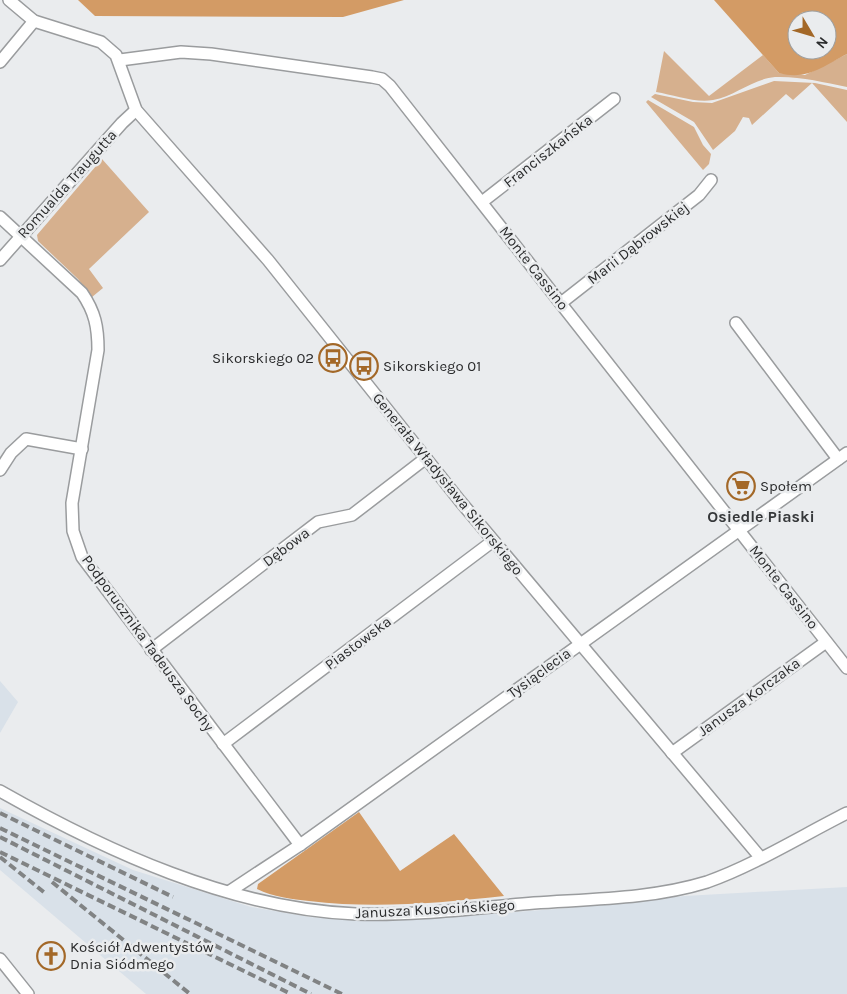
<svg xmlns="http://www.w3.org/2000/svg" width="847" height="994" font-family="Karla,sans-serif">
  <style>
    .built { fill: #d9e1e9 }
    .green { fill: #d6b08e }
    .forest { fill: #d39b65; fill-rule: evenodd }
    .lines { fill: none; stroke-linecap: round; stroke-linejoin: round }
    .minor-casing { stroke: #9a9c9e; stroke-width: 14 }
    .minor { stroke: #fff; stroke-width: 11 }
    .rail { stroke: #818384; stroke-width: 4; stroke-dasharray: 8 4; stroke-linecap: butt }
    .labels { text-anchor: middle; stroke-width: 5; stroke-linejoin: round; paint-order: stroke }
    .street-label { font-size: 15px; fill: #2a2b2c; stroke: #eaecee }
    .poi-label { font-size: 15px; fill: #2a2b2c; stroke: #eaecee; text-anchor: start }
    .neighbourhood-label { font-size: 16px; font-weight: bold; fill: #36383a; stroke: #eaecee }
  </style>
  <rect width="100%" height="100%" fill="#eaecee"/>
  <!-- built -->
  <g class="built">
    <path d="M0 681 18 702 0 733Z"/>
    <path d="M0 808 133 870 251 907 310 917 352 920H410L556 909 685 896 847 887V994H146L0 870Z"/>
  </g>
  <!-- green -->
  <g class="green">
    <path d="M664 51 709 96 763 55 779 73 805 75 847 54V87C823 82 799 76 775 77 753 79 735 96 713 100 695 103 674 95 656 92Z"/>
    <path d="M774 81 815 83 847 90V122L812 83 793 100 786 94 752 125 749 118 743 117 735 131 713 150 694 122 651 97 655 94 693 102 712 103Z"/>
    <path d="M648 100 694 127 703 145 711 154 709 164 703 170 646 102Z"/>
    <path d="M102 159 149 212 89 269 103 288 92 297 78 279 38 241 37 235Z"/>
  </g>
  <!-- forest -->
  <g class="forest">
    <path d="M78 0H404L343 17 95 16Z"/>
    <path d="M714 0H847V54C823 66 807 81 779 73ZM797 20H827V50H797Z"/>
    <path d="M359 812 400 871 454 834 504 896C439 903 375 909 309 901 292 899 273 897 257 889L258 884Z"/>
  </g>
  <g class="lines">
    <defs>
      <g id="minor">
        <path d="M9 0 34 21 101 42 116 55 136 110 268 260 460 501 760 857"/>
        <path d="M120 60 181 52 211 54 372 77 382 79 390 86 847 668"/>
        <path d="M0 62 34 21"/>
        <path d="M482 202 614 99"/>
        <path d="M0 217 82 293C95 312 98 327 98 350L72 503 73 531 82 557 300 845"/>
        <path d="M0 260 122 123 136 110"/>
        <path d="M561 303 699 195 711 180"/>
        <path d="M736 323 838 459"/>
        <path d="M0 470 11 453 26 439 82 449"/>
        <path d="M151 650 318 522 352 515 426 458"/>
        <path d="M223 744 493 541"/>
        <path d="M672 753 826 642"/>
        <path d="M0 791C106 851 231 909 356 914 415 916 475 908 534 903 591 899 652 899 707 882 753 866 803 835 847 813"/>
        <path d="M230 891 300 845 847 453"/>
        <path d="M0 959 28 994"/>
      </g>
    </defs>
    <!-- minor casing -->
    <use href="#minor" class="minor-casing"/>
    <!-- minor -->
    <use href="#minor" class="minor"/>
    <!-- rail -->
    <g class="rail">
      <path d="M0 813 173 897"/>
      <path d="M0 828 342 994"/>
      <path d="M0 837 311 994"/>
      <path d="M0 852 291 994"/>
      <path d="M0 857 45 893"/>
      <path d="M52 882 190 994"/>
    </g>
  </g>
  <!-- icons -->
  <defs>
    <symbol id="bus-ring" viewBox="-11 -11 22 22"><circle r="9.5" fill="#eaecee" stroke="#a36828" stroke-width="1.5"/><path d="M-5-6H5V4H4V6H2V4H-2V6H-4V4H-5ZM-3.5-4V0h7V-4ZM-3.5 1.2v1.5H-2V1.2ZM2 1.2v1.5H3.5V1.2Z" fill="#a36828"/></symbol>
    <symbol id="supermarket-ring" viewBox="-11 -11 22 22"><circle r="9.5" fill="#eaecee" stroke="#a36828" stroke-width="1.5"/><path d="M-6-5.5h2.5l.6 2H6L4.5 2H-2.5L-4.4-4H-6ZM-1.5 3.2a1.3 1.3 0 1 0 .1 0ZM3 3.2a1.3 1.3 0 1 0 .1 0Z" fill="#a36828"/></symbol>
    <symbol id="church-ring" viewBox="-11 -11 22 22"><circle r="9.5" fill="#eaecee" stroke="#a36828" stroke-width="1.5"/><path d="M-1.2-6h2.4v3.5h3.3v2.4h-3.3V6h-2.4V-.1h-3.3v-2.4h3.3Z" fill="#a36828"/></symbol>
  </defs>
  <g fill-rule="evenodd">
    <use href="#bus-ring" x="317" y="342" width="32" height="32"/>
    <use href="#bus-ring" x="348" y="350" width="32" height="32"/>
    <use href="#supermarket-ring" x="725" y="470" width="32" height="32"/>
    <use href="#church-ring" x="35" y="940" width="32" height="32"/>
  </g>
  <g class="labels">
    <!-- street labels -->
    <g class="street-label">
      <text transform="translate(548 151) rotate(-38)" y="5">Franciszkańska</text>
      <text transform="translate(67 184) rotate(-48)" y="5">Romualda Traugutta</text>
      <text transform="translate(638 243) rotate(-38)" y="5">Marii Dąbrowskiej</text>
      <text transform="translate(534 268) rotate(52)" y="5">Monte Cassino</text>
      <text transform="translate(448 484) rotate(51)" y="5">Generała Władysława Sikorskiego</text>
      <text transform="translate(286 547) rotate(-37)" y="5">Dębowa</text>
      <text transform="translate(784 587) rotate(52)" y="5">Monte Cassino</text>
      <text transform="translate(148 643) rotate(54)" y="5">Podporucznika Tadeusza Sochy</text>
      <text transform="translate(358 643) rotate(-37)" y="5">Piastowska</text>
      <text transform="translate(539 673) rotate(-36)" y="5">Tysiąclecia</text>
      <text transform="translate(749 697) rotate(-36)" y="5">Janusza Korczaka</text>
      <text transform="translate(435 909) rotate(-3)" y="5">Janusza Kusocińskiego</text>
    </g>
    <!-- poi labels -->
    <g class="poi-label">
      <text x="314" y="363" text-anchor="end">Sikorskiego 02</text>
      <text x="383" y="371">Sikorskiego 01</text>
      <text x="760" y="491">Społem</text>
      <text x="70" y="952">Kościół Adwentystów<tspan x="70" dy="17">Dnia Siódmego</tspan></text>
    </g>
    <!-- neighbourhood labels -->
    <g class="neighbourhood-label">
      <text x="761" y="522">Osiedle Piaski</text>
    </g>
  </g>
  <!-- north arrow -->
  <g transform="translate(812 35) rotate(128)"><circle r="24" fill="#eaecee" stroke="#9d9fa0"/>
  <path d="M0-4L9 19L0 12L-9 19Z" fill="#a36828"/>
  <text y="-8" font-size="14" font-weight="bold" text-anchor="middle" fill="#2a2b2c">N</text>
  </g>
</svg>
